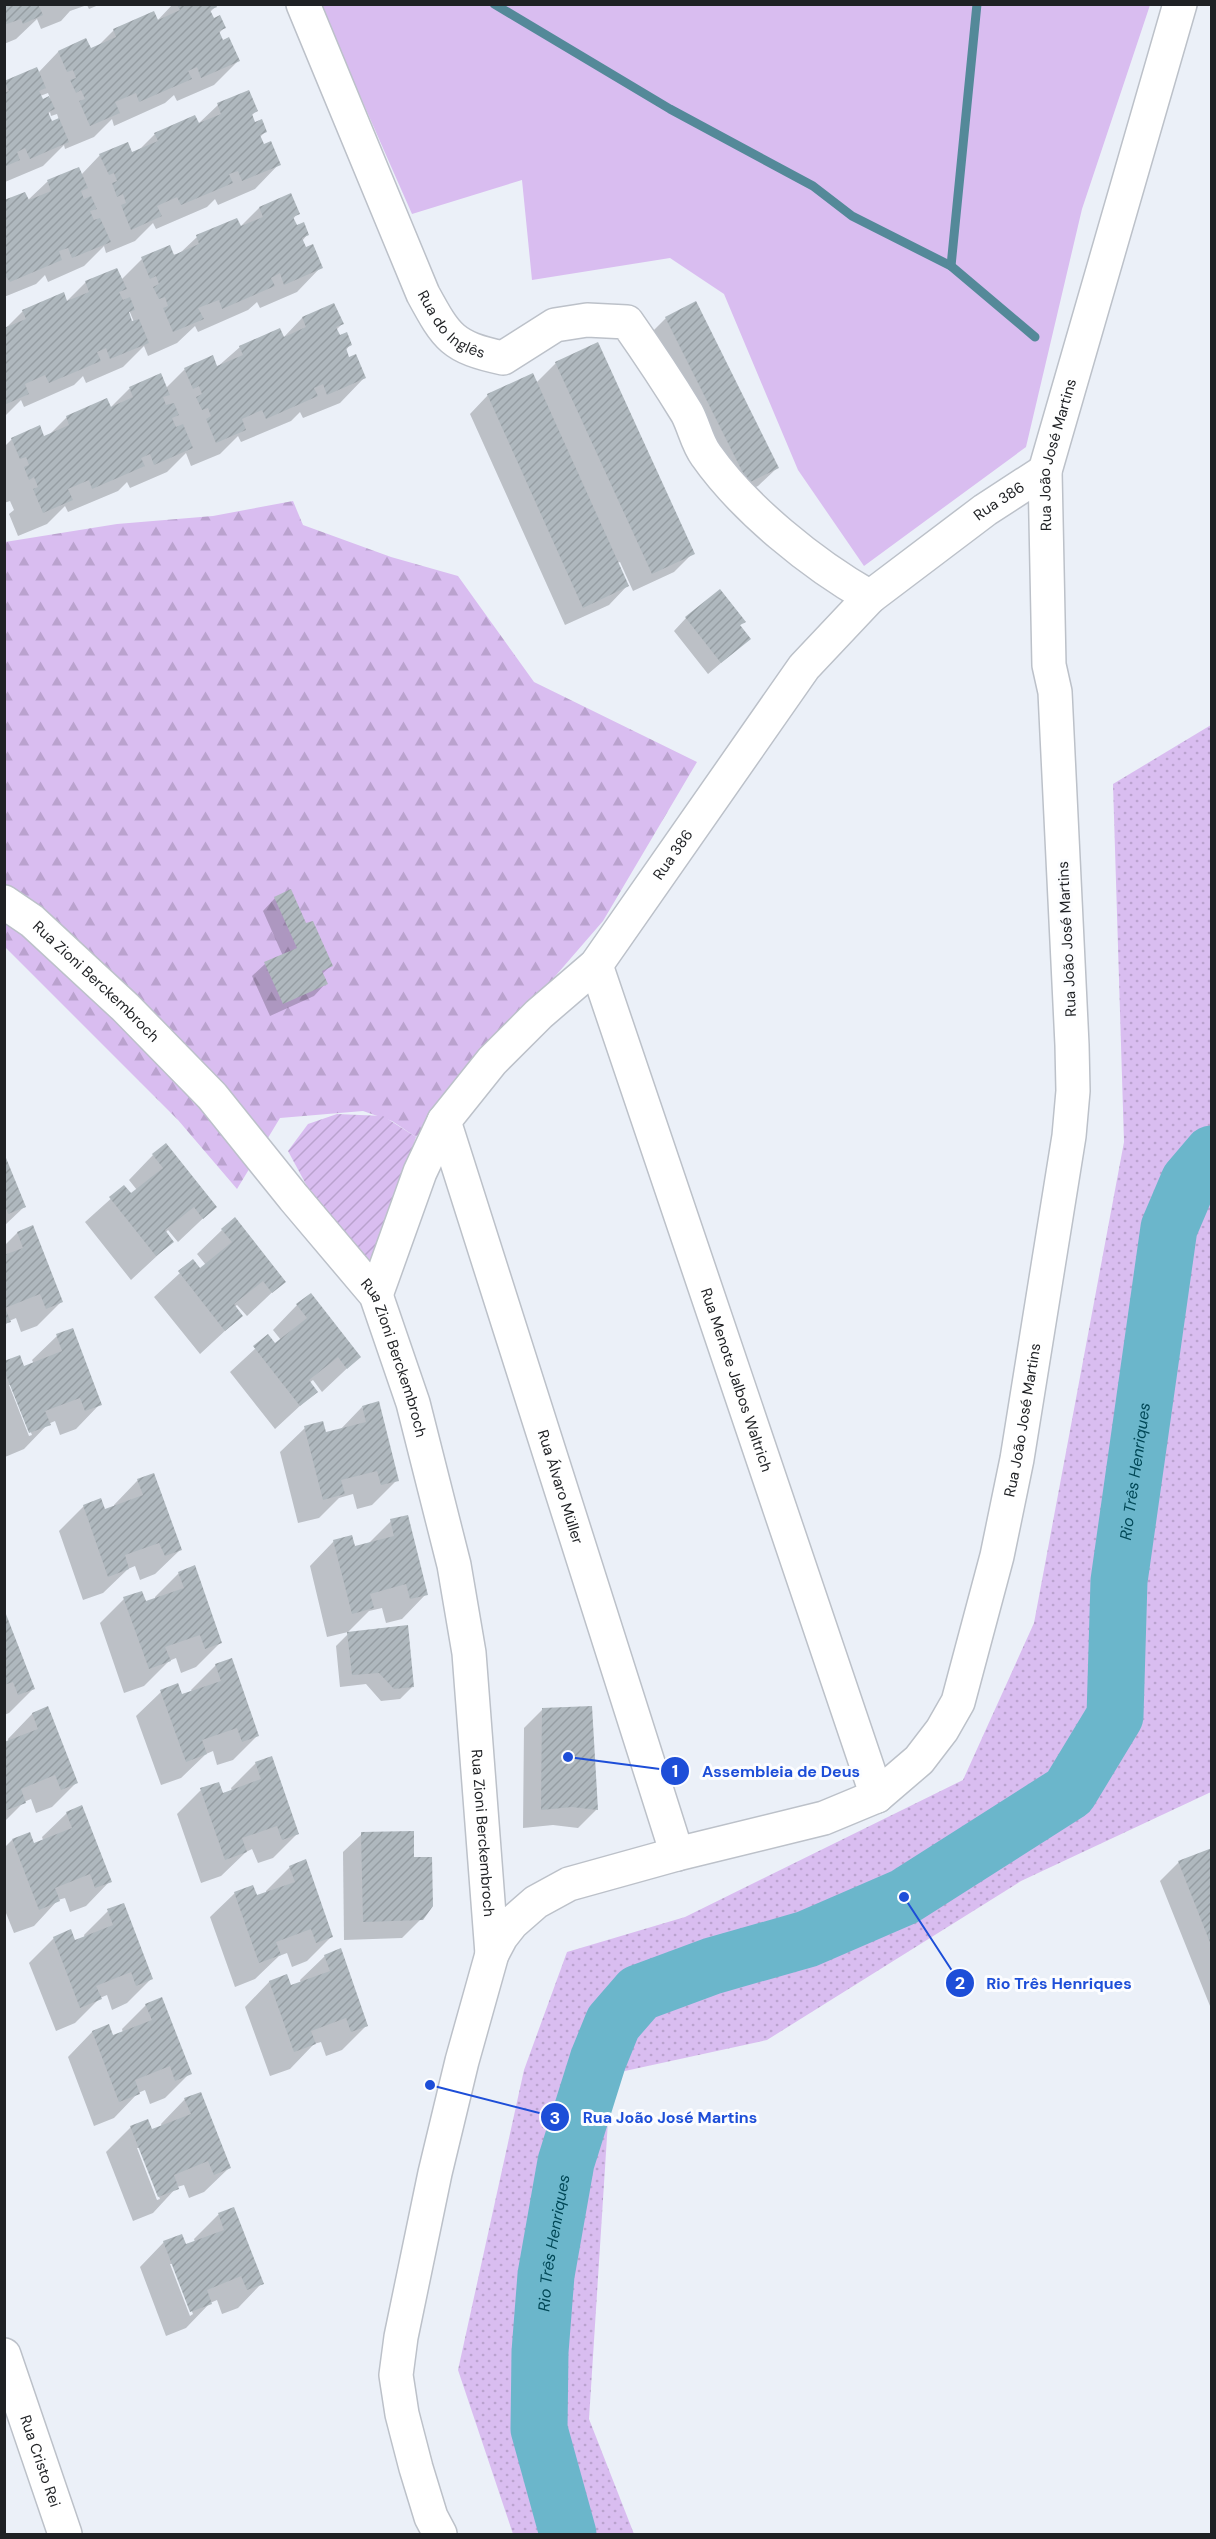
<svg xmlns="http://www.w3.org/2000/svg" width="1216" height="2539" font-family="'DM Sans',sans-serif">
  <style>
    .grass { fill: #d9bdf0 }
    .forest { fill: url(#forest-firs) }
    .park { fill: url(#park-dots) }
    .garden { fill: url(#garden-furrows) }
    .shadow { fill: #0003; fill-rule: evenodd }
    .lines { fill: none; stroke-linecap: round; stroke-linejoin: round }
    .stream { stroke: #548999; stroke-width: 9 }
    .river { stroke: #6bb6cb; stroke-width: 57 }
    .building { fill: url(#building-hatch) }
    .minor-casing { stroke: #bcc1c9; stroke-width: 36 }
    .major-casing { stroke: #bcc1c9; stroke-width: 36 }
    .minor { stroke: #fff; stroke-width: 33 }
    .major { stroke: #fff; stroke-width: 33 }
    .labels { text-anchor: middle; stroke-width: 6; stroke-linejoin: round; paint-order: stroke }
    .street-label { font-size: 15px; fill: #1f2124; stroke: #fcfdff }
    .water-label { font-size: 16px; font-style: italic; fill: #004756; stroke: #fcfdff }
    .leader { fill: none; stroke: #1d4ed8; stroke-width: 2 }
    .callout-dot { fill: #1d4ed8; stroke: #fcfdff; stroke-width: 2 }
    .mark-label { font-size: 18px; text-anchor: middle; font-weight: bold; fill: #fff }
    .callout-label { font-size: 16px; text-anchor: middle; font-weight: bold; fill: #1d4ed8; stroke: #fcfdff; stroke-width: 6; stroke-linejoin: round; paint-order: stroke }
  </style>
  <defs>
    <pattern id="forest-firs" width="22" height="20" patternUnits="userSpaceOnUse" patternTransform="scale(1.5)"><rect width="22" height="20" fill="#d9bdf0"/><path d="M5 1l3.5 6h-7zM16 11l3.5 6h-7z" fill="#baa2ce"/></pattern>
    <pattern id="park-dots" width="8" height="8" patternUnits="userSpaceOnUse" patternTransform="scale(1.5)"><rect width="8" height="8" fill="#d9bdf0"/><path d="M2 2h.1M6 6h.1" fill="none" stroke="#baa2ce" stroke-width="1.8" stroke-linecap="round"/></pattern>
    <pattern id="garden-furrows" width="10" height="10" patternUnits="userSpaceOnUse" patternTransform="scale(1.5)"><rect width="10" height="10" fill="#d9bdf0"/><path d="M-1 1l2-2M0 10L10 0M9 11l2-2" fill="none" stroke="#baa2ce"/></pattern>
    <pattern id="building-hatch" width="6" height="6" patternUnits="userSpaceOnUse" patternTransform="scale(1.5)"><rect width="6" height="6" fill="#afb8be"/><path d="M-1 1l2-2M0 6l6-6M5 7l2-2" fill="none" stroke="#969ea3"/></pattern>
  </defs>
  <rect width="100%" height="100%" fill="#ebf0f8"/>
  <!-- grass -->
  <path class="grass" d="M320 5H1150L1082 209 1026 447 864 566 798 470 724 294 670 258 532 280 522 180 412 214Z"/>
  <!-- forest -->
  <path class="forest" d="M293 501 303 525 391 557 458 576 534 682 697 762 603 921 416 1137 392 1121 363 1111 280 1118 237 1189 178 1120 5 947V542L117 524 213 516Z"/>
  <!-- park -->
  <path class="park" d="M1211 725V1792L1021 1881 767 2040 611 2074 589 2419 634 2534H513L458 2370 524 2070 567 1952 685 1917 963 1780 1034 1623 1124 1142 1113 784Z"/>
  <!-- garden -->
  <path class="garden" d="M337 1114 383 1116 416 1137 374 1264 368 1268 315 1201 288 1151 308 1124Z"/>
  <!-- shadow -->
  <g class="shadow">
    <path d="M4 4H101L89 9 87 5 70 11 61 21 41 29 37 19 16 39 4 44Z"/>
    <path d="M173 4H214L215 7 210 12 213 20 224 28 218 34 238 61 214 85 177 101 174 95 165 103 114 126 112 119 94 137 65 149 64 145 43 166 5 182 4 83 38 73 58 52 86 40 90 50 96 48 114 30 157 21ZM48 93 50 98 42 101 40 96ZM50 112 51 116 57 114 59 120 51 123 47 115Z"/>
    <path d="M218 105 256 111 251 116 254 124 265 132 260 137 263 146 279 164 255 189 218 205 215 199 207 207 156 229 153 223 135 241 106 253 104 246 84 266 48 282 45 275 36 284 4 297V202L27 201 47 182 78 169 81 175 100 155 131 154 137 152 155 134 198 124Z"/>
    <path d="M259 208 298 213 293 219 296 227 307 235 302 241 305 249 321 267 297 292 260 308 257 302 248 310 198 332 195 326 177 343 148 356 144 346 123 367 86 383 83 376 74 385 24 407 21 400 4 417V330L23 311 66 302 86 282 117 270 121 280 142 259 179 254 197 237 240 227ZM129 310 134 322 131 323 126 311Z"/>
    <path d="M334 305 342 324 336 330 339 337 350 345 345 351 348 359 364 378 340 403 303 418 300 412 291 421 241 442 238 436 220 454 191 466 186 453 167 472 130 488 127 482 118 491 68 512 65 506 47 524 18 536 9 514 14 510 10 501 4 503V447L12 439 43 438 49 435 67 417 110 408 129 389 160 375 166 388 185 369 216 368 240 347 283 338 302 318Z"/>
    <path d="M666 318 777 468 758 486 729 501 647 337Z"/>
    <path d="M556 363 693 553 674 572 633 591 620 562 617 563 627 586 609 605 565 625 470 414 488 395 536 383Z"/>
    <path d="M686 618 744 621 739 626 749 639 708 674 674 631Z"/>
    <path d="M275 898 306 925 332 965 322 974 326 983 314 996 270 1016 252 976 265 964 283 956 263 911Z"/>
    <path d="M153 1155 215 1207 178 1242 168 1230 165 1233 172 1242 131 1280 85 1222 124 1187 131 1196 137 1190 129 1180Z"/>
    <path d="M4 1157 24 1207 4 1226Z"/>
    <path d="M32 1227 61 1302 37 1326 21 1332 16 1318 9 1321 4 1326V1246L17 1233Z"/>
    <path d="M222 1230 284 1281 247 1316 237 1305 234 1307 241 1316 200 1354 154 1297 193 1261 200 1270 206 1265 197 1254Z"/>
    <path d="M297 1305 359 1357 322 1392 313 1380 309 1383 316 1391 275 1429 230 1372 268 1337 275 1345 281 1340 273 1330Z"/>
    <path d="M57 1336 100 1404 76 1429 60 1435 55 1421 48 1424 24 1449 5 1457 4 1363 24 1368 34 1364 32 1360ZM9 1385H12L32 1435 29 1436Z"/>
    <path d="M362 1407 397 1480 372 1505 357 1509 353 1494 339 1498 319 1518 298 1523 280 1452 305 1428 325 1434 339 1431Z"/>
    <path d="M138 1480 180 1550 155 1574 140 1580 135 1566 128 1569 103 1593 83 1600 59 1531 84 1506 104 1511 114 1507V1505Z"/>
    <path d="M391 1521 426 1594 402 1619 386 1623 382 1608 369 1611 348 1632 327 1637 310 1566 334 1541 354 1548 367 1545Z"/>
    <path d="M179 1573 221 1642 196 1667 181 1673 176 1658 169 1661 144 1686 124 1693 100 1623 124 1599 145 1603 155 1600V1597Z"/>
    <path d="M4 1614 34 1688 9 1713 4 1715Z"/>
    <path d="M348 1634 412 1687 400 1699 381 1701 366 1684 340 1687 336 1646Z"/>
    <path d="M216 1665 258 1735 233 1760 217 1765 213 1751 206 1754 181 1778 161 1785 136 1716 161 1692 181 1696 192 1692 191 1690Z"/>
    <path d="M47 1708 76 1783 52 1807 36 1813 31 1799 24 1802 4 1822V1744L9 1742 8 1739 32 1714Z"/>
    <path d="M543 1709 597 1809 578 1828 553 1825 523 1828 524 1728Z"/>
    <path d="M256 1763 298 1833 273 1858 258 1863 252 1849 246 1852 221 1876 201 1883 177 1814 201 1790 222 1794 232 1791 231 1788Z"/>
    <path d="M67 1813 110 1881 86 1906 70 1912 65 1898 58 1900 34 1926 14 1933 4 1908V1848L12 1840 33 1845 43 1840 42 1837Z"/>
    <path d="M362 1834 413 1858 421 1919 402 1938 344 1940 343 1852Z"/>
    <path d="M1212 1849V2011L1160 1881 1179 1862Z"/>
    <path d="M290 1867 331 1937 307 1961 292 1967 287 1953 279 1956 255 1979 235 1987 210 1917 235 1893 256 1897 266 1893V1891Z"/>
    <path d="M108 1911 151 1979 127 2003 112 2010 107 1995 100 1998 75 2023 56 2031 29 1963 54 1938 75 1942 85 1938 84 1935Z"/>
    <path d="M325 1956 366 2026 342 2050 326 2056 321 2042 314 2044 290 2069 270 2076 245 2007 269 1982 290 1987 301 1983 300 1980Z"/>
    <path d="M146 2005 190 2073 165 2098 150 2104 145 2090 138 2093 114 2118 94 2126 68 2057 92 2032 109 2026 113 2037 123 2033 122 2029Z"/>
    <path d="M185 2099 229 2168 204 2192 189 2198 184 2185 177 2187 153 2213 133 2221 106 2152 131 2127 152 2131 162 2127 161 2124ZM137 2148H140L160 2199 157 2200Z"/>
    <path d="M233 2209 262 2283 238 2308 222 2314 217 2300 210 2303 186 2328 166 2336 140 2267 164 2242 185 2246 195 2242 194 2239 218 2215ZM170 2264H173L193 2314 190 2316Z"/>
  </g>
  <g class="lines">
    <!-- stream -->
    <g class="stream">
      <path d="M494 4 670 109 813 186 852 216 951 266 1035 337"/>
      <path d="M951 266 977 4"/>
    </g>
    <!-- river -->
    <path class="river" id="s1" d="M568 2534 539 2429 540 2352 546 2275 566 2162 598 2060 613 2023 639 1993 712 1966 807 1939 904 1897 1069 1792 1115 1716 1119 1581 1169 1228 1189 1181 1212 1154"/>
  </g>
  <!-- building -->
  <g class="building">
    <path d="M4 4H38L43 15 23 24 21 19 4 25Z"/>
    <path d="M177 5H216L217 7 210 10 214 18 220 15 226 28 219 31 223 40 229 37 240 61 201 78 197 67 188 71 192 79 139 102 136 93 115 102 120 113 90 126 79 101 85 99 81 90 76 93 70 80 76 78 73 70 67 72 58 51 86 38 91 48 116 37 113 29 154 11 158 20 180 10Z"/>
    <path d="M37 67 46 88 39 91 43 99 49 96 55 109 48 112 52 121 59 118 69 142 30 159 25 148 17 152 20 160 4 167V93L9 91 4 81Z"/>
    <path d="M249 90 258 111 252 114 255 122 262 119 267 132 260 135 264 144 271 141 281 165 242 181 238 171 229 174 233 183 181 205 177 197 157 206 162 216 131 230 121 205 126 203 123 194 117 197 112 183 117 181 114 173 109 175 99 154 128 142 132 152 158 141 154 133 195 115 199 123 221 114 217 103Z"/>
    <path d="M79 167 88 188 81 191 84 199 91 196 97 209 90 211 94 220 100 218 111 242 72 258 68 248 59 251 62 260 10 282 4 274V200L25 192 29 200 51 191 47 180Z"/>
    <path d="M291 193 300 214 293 217 297 225 304 222 309 235 302 238 306 247 313 244 323 268 284 285 280 273 271 278 275 286 222 309 219 300 198 308 204 319 173 332 163 308 168 306 165 297 159 299 153 287 159 284 156 276 150 279 141 257 170 245 174 255 199 244 196 235 237 218 241 226 263 217 259 207Z"/>
    <path d="M117 268 127 289 119 292 123 300 130 297 135 310 129 312 132 321 139 319 149 343 110 359 106 348 97 352 101 361 49 383 45 375 25 384 29 394 4 405V328L26 319 22 310 64 292 67 301 89 292 85 281Z"/>
    <path d="M696 301 779 468 748 483 665 317Z"/>
    <path d="M334 303 344 324 336 327 340 335 347 332 352 345 346 348 349 357 356 354 366 378 327 395 323 384 314 388 318 396 266 419 262 410 242 419 246 430 216 443 206 419 211 416 208 408 202 410 196 397 202 394 199 386 193 389 184 368 213 355 217 366 243 355 239 346 280 328 284 337 306 327 302 317Z"/>
    <path d="M598 342 695 554 652 574 555 362Z"/>
    <path d="M161 373 170 395 163 397 166 405 174 403 179 415 172 418 176 427 183 424 193 448 154 465 150 454 141 458 145 466 92 489 89 480 68 489 73 500 43 513 33 489 38 487 34 477 29 480 24 467 29 465 26 457 20 459 11 438 40 425 44 436 69 425 66 416 107 398 111 407 133 397 129 387Z"/>
    <path d="M533 373 629 586 583 608 487 394Z"/>
    <path d="M720 589 746 622 740 625 751 639 721 663 685 617Z"/>
    <path d="M291 889 306 923 313 921 333 966 322 971 328 984 283 1004 264 962 297 948 274 897Z"/>
    <path d="M166 1143 217 1207 203 1219 194 1207 165 1230 174 1242 156 1256 109 1197 124 1185 131 1193 163 1168 152 1154Z"/>
    <path d="M4 1153 26 1207 8 1214 4 1203Z"/>
    <path d="M235 1217 286 1282 272 1293 263 1281 234 1304 243 1316 225 1331 178 1271 193 1259 200 1268 232 1242 221 1229Z"/>
    <path d="M33 1225 63 1302 46 1309 40 1294 5 1308 11 1322 4 1324V1255L23 1248 17 1232Z"/>
    <path d="M311 1293 361 1357 347 1369 338 1357 309 1380 318 1392 300 1406 253 1346 268 1334 275 1343 307 1318 296 1304Z"/>
    <path d="M73 1328 102 1405 85 1411 80 1398 45 1411 51 1425 29 1433 4 1370V1361L20 1355 24 1366 62 1351 56 1334Z"/>
    <path d="M379 1401 399 1481 381 1485 377 1471 341 1480 345 1494 323 1500 304 1426 323 1421 326 1432 366 1422 362 1406Z"/>
    <path d="M154 1473 182 1550 165 1556 159 1543 125 1555 129 1569 108 1577 83 1505 101 1498 105 1509 143 1495 137 1479Z"/>
    <path d="M408 1515 428 1595 410 1599 406 1584 370 1594 374 1608 352 1614 333 1540 352 1535 355 1546 394 1536 390 1519Z"/>
    <path d="M195 1565 222 1643 205 1649 200 1635 165 1647 171 1661 149 1669 123 1597 142 1591 146 1601 184 1588 178 1572Z"/>
    <path d="M4 1609 35 1689 18 1695 13 1682 4 1685Z"/>
    <path d="M408 1625 414 1687 394 1689 379 1673 352 1675 347 1632Z"/>
    <path d="M232 1658 259 1736 242 1742 237 1728 202 1740 207 1754 186 1762 160 1690 178 1683 182 1694 221 1681 215 1664Z"/>
    <path d="M48 1706 78 1783 61 1790 55 1775 21 1789 26 1803 4 1811V1742L38 1729 32 1713Z"/>
    <path d="M592 1706 598 1810 572 1807 541 1810 542 1708Z"/>
    <path d="M272 1756 299 1834 282 1840 277 1826 242 1838 247 1852 225 1860 200 1788 219 1782 223 1793 261 1779 255 1762Z"/>
    <path d="M82 1805 112 1882 95 1888 90 1874 55 1888 60 1901 39 1910 12 1839 30 1832 34 1843 72 1828 66 1812Z"/>
    <path d="M414 1831V1857H432L433 1906 423 1920 363 1922 361 1832Z"/>
    <path d="M1212 1848V1945H1211L1178 1861Z"/>
    <path d="M306 1859 333 1937 316 1943 311 1929 276 1942 281 1955 259 1963 234 1892 253 1885 257 1895 295 1882 289 1866Z"/>
    <path d="M124 1903 153 1979 136 1986 131 1972 96 1986 102 1999 80 2008 53 1937 71 1929 75 1940 113 1925 107 1909Z"/>
    <path d="M341 1948 368 2026 351 2032 346 2018 311 2031 316 2044 294 2052 269 1981 287 1974 291 1985 330 1971 324 1955Z"/>
    <path d="M162 1997 192 2074 175 2081 170 2066 135 2080 140 2094 119 2102 92 2031 109 2024 113 2035 152 2020 145 2004Z"/>
    <path d="M201 2092 231 2168 214 2175 208 2161 174 2175 179 2189 158 2197 130 2126 148 2119 152 2129 191 2114 184 2098Z"/>
    <path d="M234 2207 264 2284 247 2290 241 2276 207 2290 212 2304 190 2312 163 2241 182 2234 186 2244 224 2230 218 2213Z"/>
  </g>
  <g class="lines">
    <defs>
      <g id="minor">
        <path id="s2" d="M303 4 423 294C447 338 452 347 503 358L555 325 587 320 627 322C648 352 668 382 687 413 694 426 697 443 706 455 744 509 812 564 870 597"/>
        <path id="s3" d="M4 902 32 921 125 1007 212 1096 294 1198 376 1295 413 1403 454 1565 469 1653 492 1954"/>
        <path id="s4" d="M596 965 877 1796"/>
        <path id="s5" d="M444 1121 677 1854"/>
        <path id="s6" d="M376 1295 420 1172 444 1121 492 1061 539 1014 596 965 804 667 870 597 985 510 1045 471"/>
        <path id="s7" d="M4 2355 65 2534"/>
      </g>
      <g id="major">
        <path id="s8" d="M440 2534 431 2517 416 2468 402 2414 396 2375 401 2337 435 2173 462 2061 492 1954 501 1937 512 1923 536 1902 569 1884 677 1854 824 1818 877 1796 919 1760 942 1730 958 1702 997 1556 1017 1459 1069 1136 1073 1091 1072 1045 1055 692 1049 665 1045 471 1180 4"/>
      </g>
    </defs>
    <!-- minor casing -->
    <use href="#minor" class="minor-casing"/>
    <!-- major casing -->
    <use href="#major" class="major-casing"/>
    <!-- minor -->
    <use href="#minor" class="minor"/>
    <!-- major -->
    <use href="#major" class="major"/>
  </g>
  <g class="labels">
    <!-- street labels -->
    <g class="street-label">
      <text dy="5" stroke="none"><textPath href="#s2" startOffset="357">Rua do Inglês</textPath></text>
      <text dy="5" stroke="none"><textPath href="#s8" startOffset="2412">Rua João José Martins</textPath></text>
      <text dy="5" stroke="none"><textPath href="#s6" startOffset="1026">Rua 386</textPath></text>
      <text dy="5" stroke="none"><textPath href="#s6" startOffset="540">Rua 386</textPath></text>
      <text transform="translate(1067 939) rotate(-93)" y="5">Rua João José Martins</text>
      <text dy="5" stroke="none"><textPath href="#s3" startOffset="122">Rua Zioni Berckembroch</textPath></text>
      <text dy="5" stroke="none"><textPath href="#s3" startOffset="608">Rua Zioni Berckembroch</textPath></text>
      <text dy="5" stroke="none"><textPath href="#s4" startOffset="438">Rua Menote Jalbos Waltrich</textPath></text>
      <text dy="5" stroke="none"><textPath href="#s8" startOffset="1440">Rua João José Martins</textPath></text>
      <text dy="5" stroke="none"><textPath href="#s5" startOffset="384">Rua Álvaro Müller</textPath></text>
      <text dy="5" stroke="none"><textPath href="#s3" startOffset="1094">Rua Zioni Berckembroch</textPath></text>
      <text dy="5" stroke="none"><textPath href="#s7" startOffset="112">Rua Cristo Rei</textPath></text>
    </g>
    <!-- water labels -->
    <g class="water-label">
      <text dy="6" stroke="none"><textPath href="#s1" startOffset="1377">Rio Três Henriques</textPath></text>
      <text dy="6" stroke="none"><textPath href="#s1" startOffset="296">Rio Três Henriques</textPath></text>
    </g>
  </g>
  <!-- callouts -->
  <path class="leader" d="M568 1757L675 1771M904 1897L960 1983M430 2085L555 2117"/>
  <g class="callout-dot">
    <circle cx="568" cy="1757" r="6"/>
    <circle cx="904" cy="1897" r="6"/>
    <circle cx="430" cy="2085" r="6"/>
    <circle cx="675" cy="1771" r="15"/>
    <circle cx="960" cy="1983" r="15"/>
    <circle cx="555" cy="2117" r="15"/>
  </g>
  <g class="mark-label">
    <text x="675" y="1777">1</text>
    <text x="960" y="1989">2</text>
    <text x="555" y="2124">3</text>
  </g>
  <g class="callout-label">
    <text x="781" y="1777">Assembleia de Deus</text>
    <text x="1059" y="1989">Rio Três Henriques</text>
    <text x="670" y="2123">Rua João José Martins</text>
  </g>
  <!-- border -->
  <rect width="1216" height="2539" fill="none" stroke="#1f2124" stroke-width="12"/>
</svg>
